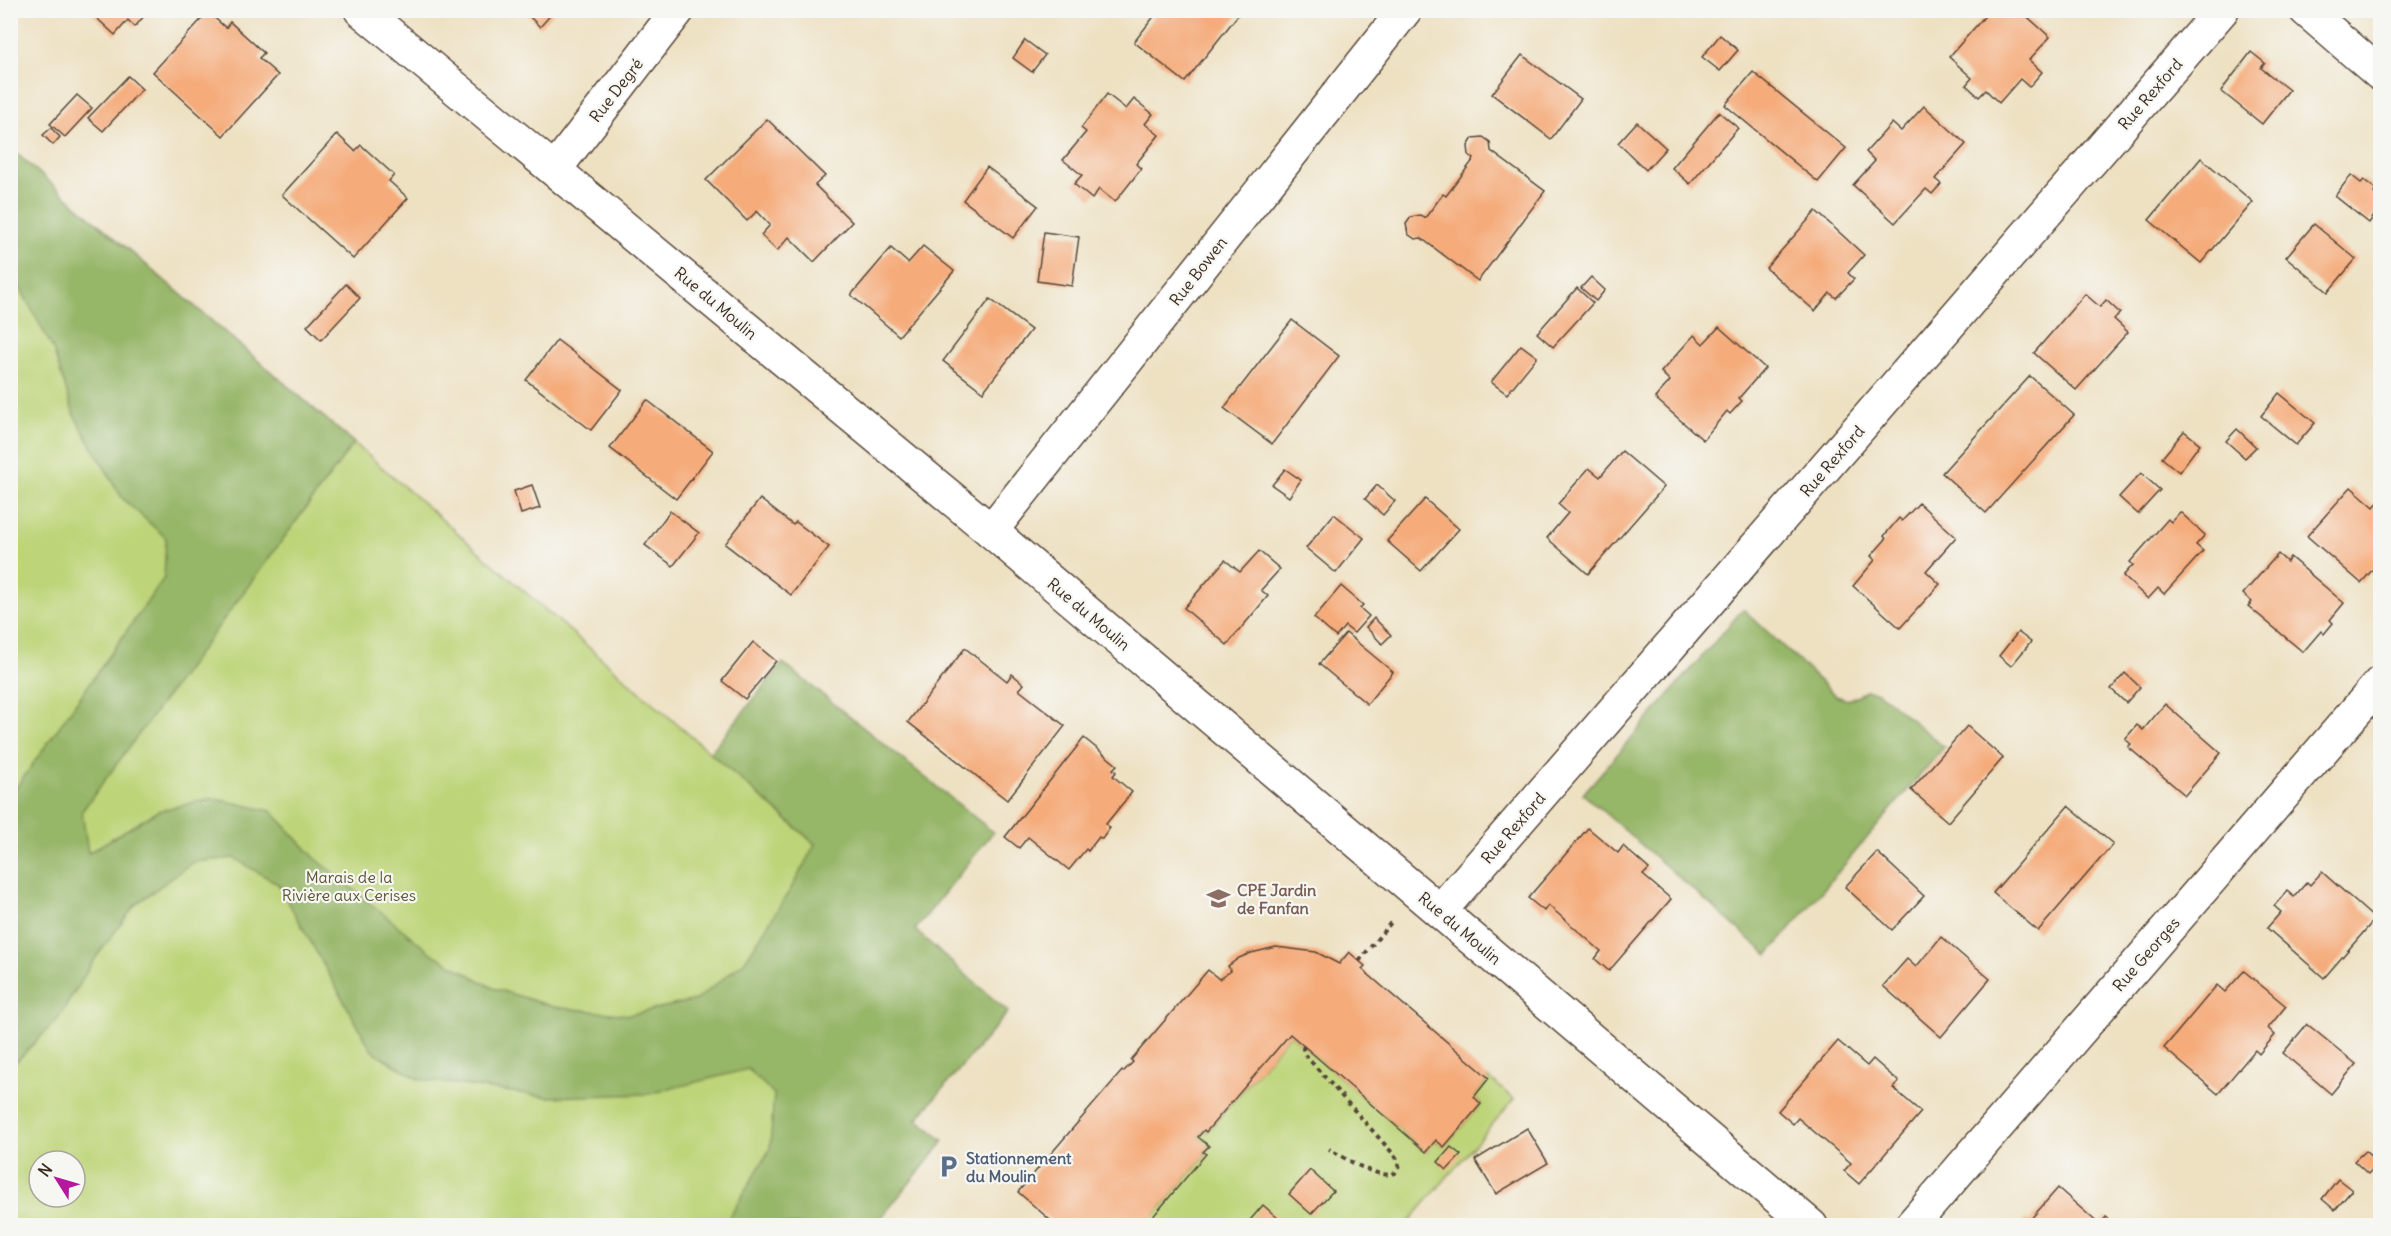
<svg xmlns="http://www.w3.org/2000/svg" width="2391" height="1236" font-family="Delius,sans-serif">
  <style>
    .green { fill: #bdd478; stroke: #7c7f4b; stroke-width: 1.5; fill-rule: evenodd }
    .forest { fill: #96b668; stroke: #687043; stroke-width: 1.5 }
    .building { fill: #f5ab7a }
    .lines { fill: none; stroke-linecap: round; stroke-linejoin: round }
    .minor-casing { stroke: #564537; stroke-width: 36 }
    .path { stroke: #564537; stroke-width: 4; stroke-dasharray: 4.5 4.5; stroke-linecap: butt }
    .minor { stroke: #fff; stroke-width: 33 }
    .labels { text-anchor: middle; stroke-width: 4.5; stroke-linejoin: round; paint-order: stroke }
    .street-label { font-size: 16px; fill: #3b2a1e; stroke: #f6f6f2 }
    .park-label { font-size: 16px; fill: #5c5434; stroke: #f6f6f2 }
    .education-label { font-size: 16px; font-weight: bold; fill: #785e54; stroke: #f6f6f2; text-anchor: start }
    .service-label { font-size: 16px; font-weight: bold; fill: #4e5e75; stroke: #f6f6f2; text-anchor: start }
  </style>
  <rect width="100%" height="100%" fill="#f6f6f2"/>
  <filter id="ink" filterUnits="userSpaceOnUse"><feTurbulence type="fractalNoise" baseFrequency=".0167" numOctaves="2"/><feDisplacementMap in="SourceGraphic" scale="12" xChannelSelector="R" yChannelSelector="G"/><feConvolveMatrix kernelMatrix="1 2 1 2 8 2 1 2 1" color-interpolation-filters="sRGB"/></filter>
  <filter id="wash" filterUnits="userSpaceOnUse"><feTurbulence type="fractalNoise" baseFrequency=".008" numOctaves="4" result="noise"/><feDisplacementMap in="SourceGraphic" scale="24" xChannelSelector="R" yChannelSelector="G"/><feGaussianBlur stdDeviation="1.35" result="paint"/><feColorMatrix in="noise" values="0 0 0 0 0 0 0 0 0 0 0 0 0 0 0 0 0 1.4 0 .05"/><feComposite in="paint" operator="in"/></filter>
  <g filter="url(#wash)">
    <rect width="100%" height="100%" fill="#eee1c2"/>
    <!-- green -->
    <g class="green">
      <path d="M11 149 354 443 1008 1012 917 1119 944 1141 875 1225H11ZM39 1161H75V1197H39Z"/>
      <path d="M1290 1034 1426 1152 1436 1140 1444 1147 1481 1104 1474 1097 1489 1078 1514 1099 1406 1225 1145 1226 1206 1155 1204 1152 1208 1146 1198 1137 1204 1130 1207 1132Z"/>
    </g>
    <!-- forest -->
    <g class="forest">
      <path d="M11 149 354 443 82 811 88 853 158 811 212 798 271 811 315 858 431 953 493 988 554 1007 629 1015 696 1000 745 961 792 887 815 844 710 753 783 663 993 832 915 930 1008 1012 917 1119 944 1141 875 1225H725L770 1149 774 1094 748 1069 649 1094 548 1097 418 1079 372 1051 278 884 234 858 193 862 135 905 94 960 58 1019 11 1067V795L164 578 166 538 122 498 74 415 53 349 11 271Z"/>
      <path d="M1743 609 1836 696 1848 700 1866 691 1878 692 1944 747 1768 955 1583 794Z"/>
    </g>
    <g id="blocks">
      <!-- building -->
      <g class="building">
        <path d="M88 10H149L135 27 128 20 115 35Z"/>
        <path d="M523 10H555L540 27Z"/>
        <path d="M1159 10H1242L1185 82 1134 42Z"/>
        <path d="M1990 10H2020L2050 37 2029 60 2042 72 2029 87 2020 79 1999 103 1986 90 1979 97 1966 85 1972 78 1949 57Z"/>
        <path d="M208 12 226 28 230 22 264 53 259 58 278 75 223 136 153 72Z"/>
        <path d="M1720 35 1738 50 1720 71 1702 57Z"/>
        <path d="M1025 40 1045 55 1032 72 1013 58Z"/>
        <path d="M2251 52 2265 63 2261 68 2289 90 2262 124 2221 91Z"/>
        <path d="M1522 55 1581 99 1551 139 1492 94Z"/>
        <path d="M1753 72 1846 148 1818 182 1725 105Z"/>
        <path d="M128 76 142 89 103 131 88 118Z"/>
        <path d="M1107 94 1126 109 1134 99 1153 114 1145 124 1159 135 1136 164 1141 169 1115 202 1099 189 1092 199 1074 184 1082 175 1063 160 1086 132 1081 128Z"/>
        <path d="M77 95 92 108 65 137 50 124Z"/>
        <path d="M1924 106 1966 144 1935 179 1941 184 1932 194 1926 189 1895 223 1853 185 1875 161 1866 152 1892 123 1901 131Z"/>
        <path d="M1719 112 1738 128 1690 184 1672 168Z"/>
        <path d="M767 119 825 176 815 185 852 222 814 262 789 237 777 251 761 235 770 225 757 211 747 221 706 180Z"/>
        <path d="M1637 122 1666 148 1646 170 1618 143Z"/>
        <path d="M51 128 60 137 53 145 43 135Z"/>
        <path d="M337 134 355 151 361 145 394 175 389 181 408 198 353 259 282 195Z"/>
        <path d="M1483 137 1490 142 1491 151 1545 191 1478 281 1421 238 1415 239 1408 234 1406 224 1411 217 1420 215 1425 218 1443 194 1446 196 1474 159 1469 155 1468 146 1473 138Z"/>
        <path d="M2201 158 2253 202 2201 263 2149 220Z"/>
        <path d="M987 167 1038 206 1013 238 963 200Z"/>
        <path d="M2351 175 2361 183 2364 180 2377 190 2374 193 2380 198V208L2369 223 2335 196Z"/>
        <path d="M1816 211 1864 255 1848 273 1854 279 1836 298 1830 293 1815 311 1766 268Z"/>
        <path d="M2314 224 2356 259 2328 292 2286 257Z"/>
        <path d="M1044 232 1079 237 1072 286 1037 281Z"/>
        <path d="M923 246 954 271 899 336 851 295 891 248 908 263Z"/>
        <path d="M1591 277 1605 290 1596 301 1581 288Z"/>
        <path d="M346 284 360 298 321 340 307 326Z"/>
        <path d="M1577 288 1593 303 1553 347 1537 333Z"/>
        <path d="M2085 294 2100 307 2106 300 2120 313 2114 319 2128 332 2076 390 2034 353Z"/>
        <path d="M990 299 1031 330 983 392 943 361Z"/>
        <path d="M1292 320 1339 356 1272 444 1224 408Z"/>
        <path d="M1719 327 1765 368 1739 398 1742 401 1730 414 1727 411 1703 440 1655 398 1670 381 1661 372 1694 335 1703 344Z"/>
        <path d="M557 340 622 390 591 430 526 380Z"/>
        <path d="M1521 345 1537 357 1507 394 1491 382Z"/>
        <path d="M2030 376 2074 415 1986 513 1942 473Z"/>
        <path d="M2279 393 2315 423 2296 445 2261 416Z"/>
        <path d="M647 400 713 451 676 499 610 448Z"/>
        <path d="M2237 429 2256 447 2245 458 2226 441Z"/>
        <path d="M2184 431 2200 444 2179 472 2162 458Z"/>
        <path d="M1622 451 1664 487 1588 574 1547 538 1568 513 1558 504 1589 468 1600 477Z"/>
        <path d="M1285 469 1301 480 1289 497 1272 485Z"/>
        <path d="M2141 473 2160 490 2138 514 2119 497Z"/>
        <path d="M532 485 540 508 521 514 514 491Z"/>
        <path d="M1377 485 1395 501 1383 515 1365 499Z"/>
        <path d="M2351 487 2374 507 2380 500V573L2374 568 2361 583 2307 536Z"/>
        <path d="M760 499 793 525 796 522 829 547 791 595 725 544Z"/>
        <path d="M1425 499 1459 529 1421 571 1387 541Z"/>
        <path d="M1919 503 1956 537 1926 571 1940 584 1900 628 1853 586 1875 560 1871 556 1886 539 1884 536 1899 518 1902 521Z"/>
        <path d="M670 511 699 533 673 566 645 545Z"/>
        <path d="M2180 512 2205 535 2196 545 2203 551 2164 594 2158 588 2148 599 2123 576 2133 565 2130 562 2168 519 2171 522Z"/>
        <path d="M1334 514 1364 538 1336 573 1306 548Z"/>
        <path d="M1259 551 1280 569 1261 590 1268 596 1227 645 1184 608 1225 560 1240 572Z"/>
        <path d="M2278 554 2287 562 2290 557 2344 603 2330 620 2333 623 2324 634 2321 631 2303 652 2248 606 2252 602 2243 594Z"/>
        <path d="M1341 586 1363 605 1360 608 1369 616 1354 633 1345 626 1336 637 1314 618Z"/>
        <path d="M1374 618 1391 635 1382 644 1366 627Z"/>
        <path d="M2018 632 2031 642 2011 666 1999 656Z"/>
        <path d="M1346 633 1393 672 1367 704 1319 664Z"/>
        <path d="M753 642 776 661 745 699 722 681Z"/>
        <path d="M965 648 1007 681 1012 674 1024 684 1019 690 1065 726 1007 800 908 722Z"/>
        <path d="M2125 673 2140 687 2126 703 2111 689Z"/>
        <path d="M2165 704 2221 753 2185 795 2128 747 2131 744 2125 739 2137 725 2143 730Z"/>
        <path d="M1967 726 2003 758 1948 822 1911 790Z"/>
        <path d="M1084 738 1117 765 1113 769 1116 772 1113 776 1132 792 1106 824 1110 828 1102 839 1099 837 1088 851 1086 849 1069 870 1028 837 1019 848 1005 837Z"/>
        <path d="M2068 806 2113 844 2038 931 1993 893Z"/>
        <path d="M1588 828 1618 853 1623 846 1649 869 1643 875 1671 899 1609 971 1595 959 1601 951 1548 905 1544 911 1528 898Z"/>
        <path d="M1877 852 1924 896 1892 930 1845 887Z"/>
        <path d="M2322 872 2375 919 2324 978 2267 928 2281 912 2274 906 2287 891 2294 897 2307 882 2310 885Z"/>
        <path d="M1941 937 1990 979 1941 1037 1883 986 1907 959 1916 967Z"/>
        <path d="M1276 947 1316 952 1339 964 1349 952 1365 966 1362 969 1489 1078 1474 1097 1481 1104 1444 1147 1436 1140 1426 1152 1290 1034 1206 1132 1204 1130 1198 1137 1209 1146 1203 1152 1206 1154 1145 1226H1057L1018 1192 1122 1071 1123 1072 1133 1062 1131 1060 1208 970 1219 979 1231 971 1228 966 1239 958 1251 953Z"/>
        <path d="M2244 971 2286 1006 2268 1028 2275 1035 2259 1054 2255 1050 2218 1094 2164 1048 2217 985 2225 992Z"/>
        <path d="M2307 1024 2356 1064 2331 1094 2283 1053Z"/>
        <path d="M1838 1041 1867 1066 1873 1059 1899 1082 1893 1088 1921 1112 1859 1184 1844 1171 1851 1163 1798 1118 1793 1124 1778 1111Z"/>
        <path d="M1527 1128 1548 1163 1496 1194 1475 1160Z"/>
        <path d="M1451 1147 1461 1155 1447 1170 1438 1162Z"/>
        <path d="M2365 1151 2378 1163 2368 1174 2354 1161Z"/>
        <path d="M1310 1170 1333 1191 1311 1214 1289 1194Z"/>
        <path d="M2338 1179 2352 1190 2335 1210 2322 1199Z"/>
        <path d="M2058 1188 2100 1225 2106 1217 2115 1226H2020L2025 1219 2029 1221Z"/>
        <path d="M1263 1205 1280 1220 1275 1226H1245Z"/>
      </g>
    </g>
  </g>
  <g filter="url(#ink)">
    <use href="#blocks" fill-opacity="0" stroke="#564537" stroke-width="1.5"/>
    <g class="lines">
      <defs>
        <g id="minor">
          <path d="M361 10 991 531 1811 1226"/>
          <path d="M2306 10 2380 74"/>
          <path d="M555 169 678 10"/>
          <path d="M991 531 1405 10"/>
          <path d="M1440 911 2222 10"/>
          <path d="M1911 1226 2380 683"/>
        </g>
      </defs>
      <!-- minor casing -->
      <use href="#minor" class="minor-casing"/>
      <!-- path -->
      <g class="path">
        <path d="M1359 961 1393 920"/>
        <path d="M1304 1046 1303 1049 1306 1056 1396 1157 1399 1165 1395 1173C1380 1181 1343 1157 1329 1149"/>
      </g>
      <!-- minor -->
      <use href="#minor" class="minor"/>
    </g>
  </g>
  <!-- icons -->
  <defs>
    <symbol id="school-bare" viewBox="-9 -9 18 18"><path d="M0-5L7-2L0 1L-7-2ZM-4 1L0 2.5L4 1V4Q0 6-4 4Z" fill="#8d6e63" stroke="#f6f6f2" stroke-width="2.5" paint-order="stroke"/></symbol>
    <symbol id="parking-bare" viewBox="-9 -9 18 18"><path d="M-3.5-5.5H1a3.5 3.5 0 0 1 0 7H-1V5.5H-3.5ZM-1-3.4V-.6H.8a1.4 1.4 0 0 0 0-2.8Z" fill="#5c6f8a" stroke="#f6f6f2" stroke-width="2.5" paint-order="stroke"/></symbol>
  </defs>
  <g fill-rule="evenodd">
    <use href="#school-bare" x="1202" y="882" width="33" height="33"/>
    <use href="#parking-bare" x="932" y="1150" width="33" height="33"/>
  </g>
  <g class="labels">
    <!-- street labels -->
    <g class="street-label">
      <text transform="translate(616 90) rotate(-52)" y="6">Rue Degré</text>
      <text transform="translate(2150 94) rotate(-49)" y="6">Rue Rexford</text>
      <text transform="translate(1198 271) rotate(-52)" y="6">Rue Bowen</text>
      <text transform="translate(716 303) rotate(40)" y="6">Rue du Moulin</text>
      <text transform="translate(1832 461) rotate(-49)" y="6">Rue Rexford</text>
      <text transform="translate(1089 614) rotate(40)" y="6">Rue du Moulin</text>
      <text transform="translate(1513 828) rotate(-49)" y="6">Rue Rexford</text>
      <text transform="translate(1460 928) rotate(40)" y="6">Rue du Moulin</text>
      <text transform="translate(2146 954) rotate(-49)" y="6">Rue Georges</text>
    </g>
    <!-- park labels -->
    <g class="park-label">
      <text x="349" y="883">Marais de la<tspan x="349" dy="18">Rivière aux Cerises</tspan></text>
    </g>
    <!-- education labels -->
    <g class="education-label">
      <text x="1237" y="896">CPE Jardin<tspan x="1237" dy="18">de Fanfan</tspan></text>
    </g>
    <!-- service labels -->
    <g class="service-label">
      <text x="966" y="1164">Stationnement<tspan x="966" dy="18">du Moulin</tspan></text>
    </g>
  </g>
  <!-- margin -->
  <rect width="2391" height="1236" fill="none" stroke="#f6f6f2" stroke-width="36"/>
  <!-- north arrow -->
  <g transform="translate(57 1179) rotate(307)"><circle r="28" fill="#f6f6f2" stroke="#aba49d" stroke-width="1.5"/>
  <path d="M0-4.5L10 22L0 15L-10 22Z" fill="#b5179e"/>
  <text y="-9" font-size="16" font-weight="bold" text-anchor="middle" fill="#3b2a1e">N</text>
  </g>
</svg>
